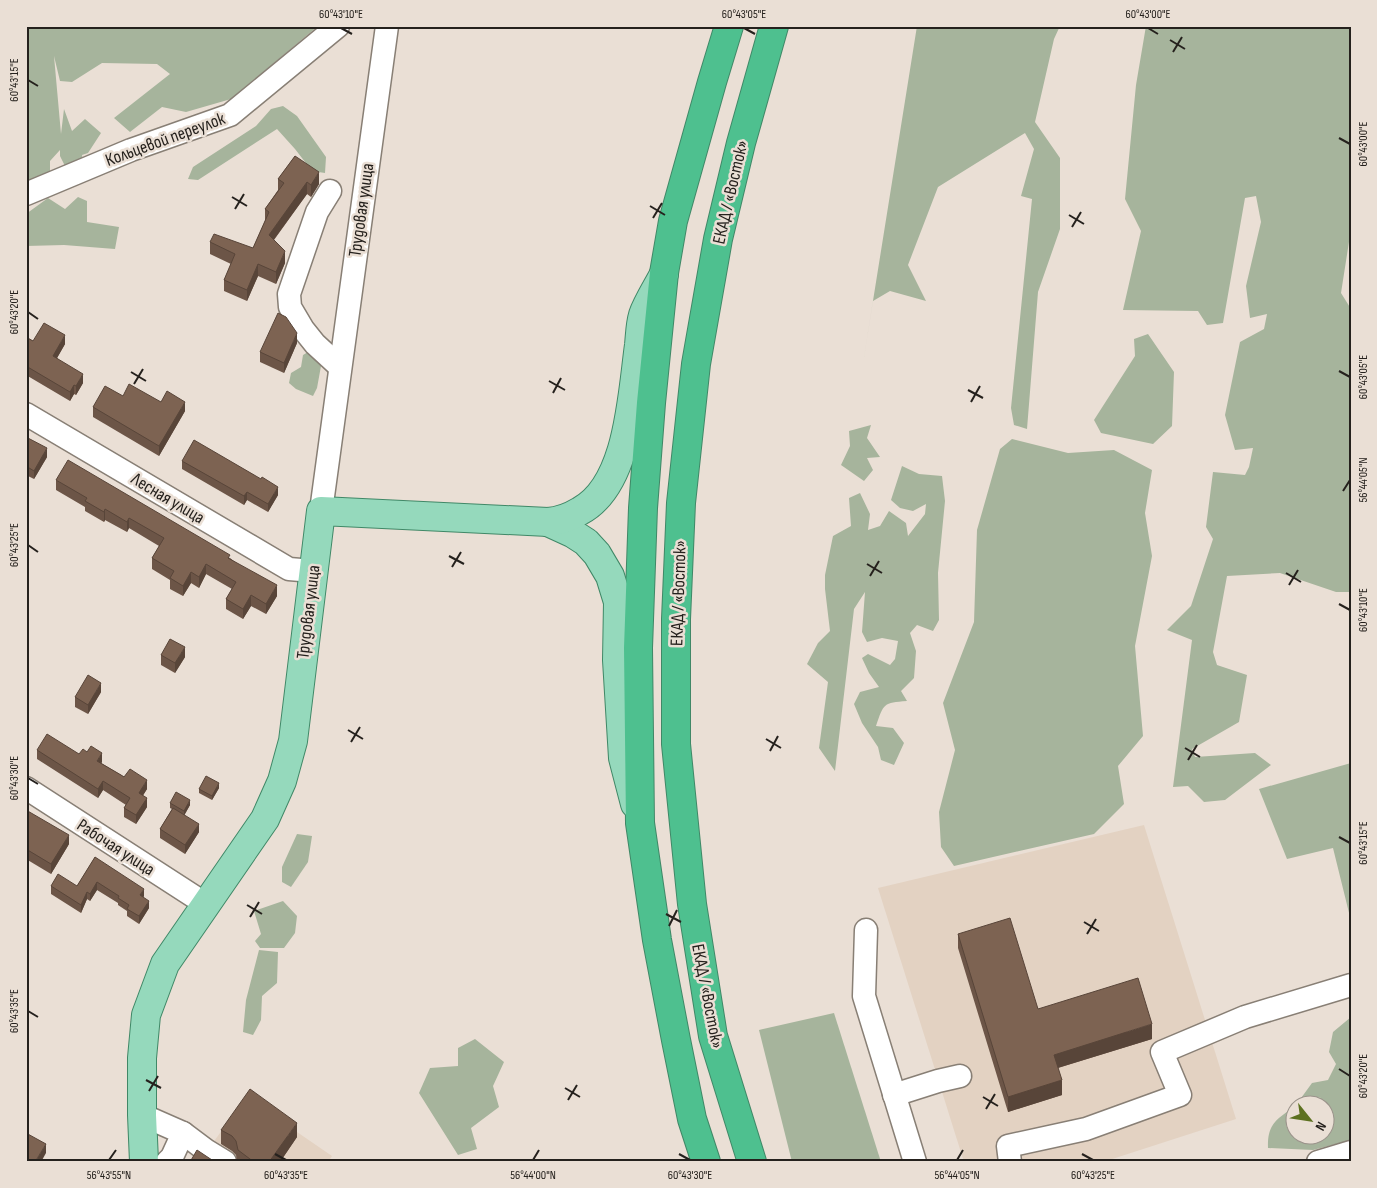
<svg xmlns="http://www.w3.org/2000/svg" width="1377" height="1188" font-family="'Sofia Sans Condensed',sans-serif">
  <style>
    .built { fill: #e3d2c2 }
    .green { fill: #a6b49c }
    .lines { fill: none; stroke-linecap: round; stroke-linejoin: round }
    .minor-casing { stroke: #887f75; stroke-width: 25 }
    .major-casing { stroke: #408867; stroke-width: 30 }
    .highway-casing { stroke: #408867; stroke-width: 30 }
    .minor { stroke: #fff; stroke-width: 22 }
    .major { stroke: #95d9bc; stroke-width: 28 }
    .highway { stroke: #4ec08f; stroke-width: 28 }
    .wall { fill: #6c5547 }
    .shaded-wall { fill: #584539 }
    .building { fill: #7d6352; stroke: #584539 }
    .ticks { fill: none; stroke: #25211d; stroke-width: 2 }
    .labels { text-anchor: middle; stroke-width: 5; stroke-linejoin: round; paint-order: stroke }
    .street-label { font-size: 18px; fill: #25211d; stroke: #eadfd5 }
    .neatline { fill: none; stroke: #25211d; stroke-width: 2 }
    .ticks-label { font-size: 12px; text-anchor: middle; fill: #25211d }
  </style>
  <rect width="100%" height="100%" fill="#eadfd5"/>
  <!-- built -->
  <g class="built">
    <path d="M1144 825 1236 1119 1103 1162H964L878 888Z"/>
    <path d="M246 1097 332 1156 328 1162H196L207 1151Z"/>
  </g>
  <!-- green -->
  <g class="green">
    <path d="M26 26H318L231 99 186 112 162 107 130 132 114 118 170 74 157 64 102 63 72 82 60 81 54 56 61 134 64 109 72 131 85 119 101 133 88 153 82 155 83 162 67 170 60 156V150L50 161V173L26 185Z"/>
    <path d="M917 26H1060L1054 39 1035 122 1060 158V229L1038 292 1027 429 1014 425 1011 408 1032 199 1021 196 1034 149 1025 133 938 187 908 265 926 301 890 291 873 301 864 357Z"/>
    <path d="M1146 26H1351V229L1341 293 1351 309V592H1336L1280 573 1227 576 1213 652 1217 665 1247 675 1239 722 1192 749 1195 757 1255 753 1271 765 1225 800 1204 802 1188 786 1173 787 1192 640 1167 630 1191 606 1213 539 1206 527 1213 472 1245 475 1249 467 1253 448 1235 450 1225 415 1240 342 1264 329 1267 314 1250 318 1246 286 1261 222 1256 196 1245 198 1223 323 1207 325 1198 311 1123 310 1141 231 1125 199 1136 85Z"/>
    <path d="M283 106 297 116 326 157 325 173 312 171 295 149 277 129 198 180 188 179 193 167 256 126 271 109Z"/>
    <path d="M78 197 87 201V222L119 227 115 249 64 245 26 246V214L48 198 65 209Z"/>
    <path d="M1148 334 1174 372 1172 426 1153 444 1101 433 1094 420 1135 356 1134 339Z"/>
    <path d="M313 349 321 366 317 388 313 396 296 389 289 383 291 373 301 367 303 355Z"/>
    <path d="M871 425 867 438 880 457 867 458 873 470 864 481 841 465 850 446 849 431Z"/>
    <path d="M1012 439 1068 453 1114 450 1152 470 1145 513 1152 556 1135 646 1143 736 1118 766 1124 804 1094 834 954 866 941 847 939 812 955 750 943 703 974 622 977 530 1000 449Z"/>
    <path d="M902 466 919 474 942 476 945 501 938 573 939 620 933 631 917 625 910 633 916 651 914 678 901 691 907 701C883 703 884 703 876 726L893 728 904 743 894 765 881 760 878 747 862 723 854 704 860 692 879 687 869 673 862 658 868 654 890 665 895 659 898 641 882 638 867 642 862 632 865 592 854 609 835 771 819 748 828 682 807 664 818 643 830 631 825 589V575L833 536 851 526 849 498 860 493 870 514 868 530 880 526 889 511 906 523 908 536 925 514 926 504 913 511 900 508 891 500Z"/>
    <path d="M1351 763V921L1333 848 1287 859 1259 789Z"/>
    <path d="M297 834 312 836 308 862 291 887 282 882V867Z"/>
    <path d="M283 901 297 916 295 933 284 948H260L255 941 261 934 254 911Z"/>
    <path d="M259 950 278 952 277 983 262 996 261 1020 253 1035 243 1032 246 1000Z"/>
    <path d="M834 1013 881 1162H792L759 1030Z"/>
    <path d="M1351 1017V1140L1313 1150 1268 1148C1267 1124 1277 1119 1294 1107V1136H1324V1106L1296 1105 1312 1083 1328 1080 1336 1064 1329 1052 1333 1032Z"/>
    <path d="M475 1039 504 1062 493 1086 499 1107 471 1128 477 1149 458 1155 419 1093 430 1068 458 1066V1048Z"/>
  </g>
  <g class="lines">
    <defs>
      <g id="minor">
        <path d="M330 191 317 212 289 294 290 307 303 329 315 344 340 367"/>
        <path d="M26 194 131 150 230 115 338 26"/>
        <path d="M26 414 289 569 313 571"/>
        <path d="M321 511 387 26"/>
        <path d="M26 788 207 905"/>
        <path d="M866 930 864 996 915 1162"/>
        <path d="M894 1095 938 1081 960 1076"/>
        <path d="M142 1115 183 1133 172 1157 167 1162"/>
        <path d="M183 1133 207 1151 225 1162"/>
        <path d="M1010 1162 1008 1146 1086 1129 1180 1095 1162 1052 1245 1017 1351 985"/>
        <path d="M1318 1162 1351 1152"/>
      </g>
      <g id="major">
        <path d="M548 522 572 533 586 542 597 554 610 576 618 602 617 660 623 758 635 804"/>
        <path d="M144 1162 142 1115V1058L146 1015 165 964 265 819 282 781 293 741 321 511 548 522C560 521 570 517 580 511 629 485 632 395 639 345 640 336 640 325 643 315 647 303 658 286 664 274"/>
      </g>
      <g id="highway">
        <path d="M706 1162 692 1119 676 1040 657 940 640 823 638 648 643 508 651 403 664 273 673 221 712 82 729 26"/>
        <path d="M752 1162 713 1036 692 904 676 744V619L681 503 696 364 718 239 741 143 774 26"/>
      </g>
    </defs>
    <!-- minor casing -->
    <use href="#minor" class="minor-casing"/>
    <!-- major casing -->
    <use href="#major" class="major-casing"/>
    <!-- highway casing -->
    <use href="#highway" class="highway-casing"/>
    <!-- minor -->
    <use href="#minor" class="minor"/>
    <!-- major -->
    <use href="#major" class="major"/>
    <!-- highway -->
    <use href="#highway" class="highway"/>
  </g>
  <!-- wall -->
  <g class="wall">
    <path d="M295 156 319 184 311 197 307 194 274 240 285 263 276 284 258 276 247 301 224 291V280L231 264 210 254V242L253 248 265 221V209L278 190V179Z"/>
    <path d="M26 337 33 341 65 344 57 358 83 383 76 395 74 394 70 401 26 375Z"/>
    <path d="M297 343 284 373 260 362V352Z"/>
    <path d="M123 396 161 402 185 411 159 456 93 417V407Z"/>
    <path d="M26 437 47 457 34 479 26 475Z"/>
    <path d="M182 461 278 495 268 512 247 500 244 505 182 469Z"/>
    <path d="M56 480 230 558 277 596 266 614 251 606 243 619 226 609V599L232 589 206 574 199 588 191 583 183 596 170 589V580L152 569V558L159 546 129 528 127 532 105 520 104 522 85 511V507L56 490Z"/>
    <path d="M161 655 185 657 175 673 161 665Z"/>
    <path d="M101 692 88 714 75 707V697Z"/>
    <path d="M37 750 79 754 102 762 101 763 121 775 147 789 143 795 147 807 136 824 124 817V808L126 805 103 790 98 798 37 759Z"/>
    <path d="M219 788 212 800 199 793V789Z"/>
    <path d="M170 803 190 805 184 815 199 832 185 854 160 838V829L172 809 170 808Z"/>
    <path d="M26 810 69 844 51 874 26 859Z"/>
    <path d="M95 857 144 896 143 897 149 908 139 924 127 916V911L118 905V903L97 890 90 901 87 899 81 913 51 894V886H77Z"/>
    <path d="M958 934 1038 1009 1152 1039 1058 1068 1062 1095 1008 1112 958 948Z"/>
    <path d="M221 1130 297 1137 280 1162H237L236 1155 232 1151 221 1144Z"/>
  </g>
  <!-- shaded-wall -->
  <g class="shaded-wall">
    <path d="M319 172V184L311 197V185Z"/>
    <path d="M307 182V194L269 246V235Z"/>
    <path d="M285 251V263L276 284V272Z"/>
    <path d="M258 264V276L247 301V290Z"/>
    <path d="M297 333V343L284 373V363Z"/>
    <path d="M65 335V344L53 365V356Z"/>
    <path d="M83 374V383L76 395V386Z"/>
    <path d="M74 385V394L70 401V392Z"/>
    <path d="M185 402V411L159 456V446Z"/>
    <path d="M47 448V457L34 479V471Z"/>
    <path d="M278 487V495L268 512V504Z"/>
    <path d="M247 492V500L244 505V496Z"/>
    <path d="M105 509V520L104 522V512Z"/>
    <path d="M129 518V528L127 532V522Z"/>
    <path d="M206 564V574L199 588V577Z"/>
    <path d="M191 572V583L183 596V586Z"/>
    <path d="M277 585V596L266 614V604Z"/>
    <path d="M251 595V606L243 619V609Z"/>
    <path d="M185 647V657L175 673V663Z"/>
    <path d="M101 683V692L88 714V705Z"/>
    <path d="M28 701V711L26 713V703Z"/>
    <path d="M27 716V726L26 728V718Z"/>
    <path d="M102 753V762L97 770V761Z"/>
    <path d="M147 780V789L139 802V793Z"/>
    <path d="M103 781V790L98 798V789Z"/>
    <path d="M219 783V788L212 800V796Z"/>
    <path d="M147 798V807L136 824V815Z"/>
    <path d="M190 800V805L184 816V811Z"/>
    <path d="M199 824V832L185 854V845Z"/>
    <path d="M69 835V844L51 874V864Z"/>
    <path d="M97 882V890L90 901V894Z"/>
    <path d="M144 889V896L140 903V895Z"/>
    <path d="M87 892V899L81 913V905Z"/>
    <path d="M149 901V908L139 924V916Z"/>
    <path d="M1152 1024V1039L1054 1069V1055Z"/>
    <path d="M1062 1080V1095L1008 1112V1097Z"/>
    <path d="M297 1123V1137L280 1162H269Z"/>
    <path d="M46 1144V1153L41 1162H35Z"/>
  </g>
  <!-- building -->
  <g class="building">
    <path d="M295 156 319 172 311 185 307 182 269 235 285 251 276 272 258 264 247 290 224 280 235 254 210 242 214 234 253 248 269 212 265 209 284 183 278 179Z"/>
    <path d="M278 313 286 317 297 333 284 363 260 352Z"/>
    <path d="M44 323 65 335 53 356 83 374 76 386 74 385 70 392 26 366V337L33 341Z"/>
    <path d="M129 384 161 402 167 391 185 402 159 446 93 407 105 386 123 396Z"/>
    <path d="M26 437 47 448 34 471 26 466Z"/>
    <path d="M194 440 261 479 262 477 278 487 268 504 247 492 244 496 182 461Z"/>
    <path d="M68 460 230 555 228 558 277 585 266 604 251 595 243 609 226 599 236 582 206 564 199 577 191 572 183 586 170 578 174 571 152 558 164 538 129 518 127 522 105 509 104 512 85 501 87 498 56 480Z"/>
    <path d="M170 639 185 647 175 663 161 655Z"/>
    <path d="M88 675 101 683 88 705 75 697Z"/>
    <path d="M47 734 79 754 83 749 87 752 91 746 102 753 97 761 121 775 124 777 130 769 147 780 139 793 147 798 136 815 124 808 130 798 103 781 98 789 37 750Z"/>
    <path d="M206 776 219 783 212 796 199 789Z"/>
    <path d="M176 792 190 800 184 811 170 803Z"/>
    <path d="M173 808 199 824 185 845 160 829Z"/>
    <path d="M26 810 69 835 51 864 26 849Z"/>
    <path d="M95 857 144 889 140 895 149 901 139 916 127 909 129 905 118 898 119 896 97 882 90 894 87 892 81 905 51 886 58 874 77 886Z"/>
    <path d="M1010 918 1038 1009 1138 978 1152 1024 1054 1055 1062 1080 1008 1097 958 934Z"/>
    <path d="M250 1089 297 1123 269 1162H254L238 1150 236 1141 232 1136 221 1130Z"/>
    <path d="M26 1133 46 1144 35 1162H31L26 1159Z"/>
    <path d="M197 1150 215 1162H190Z"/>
  </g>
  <!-- ticks -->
  <path class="ticks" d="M341 28 352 34M744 28 755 34M1148 28 1158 34M1170 40 1185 49M1173 52 1182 37M28 80 38 86M1339 138 1350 144M232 197 247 206M650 206 665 215M235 209 244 194M1069 215 1084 224M653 218 662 203M1072 227 1081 212M28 312 38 319M1339 371 1350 377M131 372 146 381M549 381 565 390M134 384 143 369M968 390 983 398M553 393 561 378M971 402 980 386M1343 491 1350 480M28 545 38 552M449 556 464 564M867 564 882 573M452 567 461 552M1286 573 1301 582M870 576 879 561M1289 585 1298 570M1339 604 1350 610M348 730 363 739M766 739 781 748M351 742 360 727M1185 748 1200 757M770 751 778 736M1188 760 1197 745M28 778 38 784M1339 837 1350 843M247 905 262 914M666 914 681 922M250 917 259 902M1084 922 1099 931M669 926 677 910M1087 934 1096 919M28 1011 38 1017M1339 1069 1350 1076M146 1080 161 1088M565 1088 580 1097M149 1091 158 1076M983 1097 998 1106M568 1100 577 1085M986 1109 995 1094M275 1154 286 1160M679 1154 690 1160M1082 1154 1093 1160M109 1160 116 1150M533 1160 539 1150M957 1160 963 1150"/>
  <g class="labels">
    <!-- street labels -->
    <g class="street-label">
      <text transform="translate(165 139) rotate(-20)" y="6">Кольцевой переулок</text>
      <text transform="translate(730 192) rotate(-77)" y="6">ЕКАД / «Восток»</text>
      <text transform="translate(361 210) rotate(-82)" y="6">Трудовая улица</text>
      <text transform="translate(168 498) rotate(31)" y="6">Лесная улица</text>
      <text transform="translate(678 593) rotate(-88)" y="6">ЕКАД / «Восток»</text>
      <text transform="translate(308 612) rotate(-83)" y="6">Трудовая улица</text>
      <text transform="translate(116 847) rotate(33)" y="6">Рабочая улица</text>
      <text transform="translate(708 996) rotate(79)" y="6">ЕКАД / «Восток»</text>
    </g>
  </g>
  <!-- border -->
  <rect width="1377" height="1188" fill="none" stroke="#eadfd5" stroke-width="55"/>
  <!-- north arrow -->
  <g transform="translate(1310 1120) rotate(120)"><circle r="24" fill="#eadfd5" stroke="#9b938b"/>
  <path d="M0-4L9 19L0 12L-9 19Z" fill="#5d7120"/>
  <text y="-8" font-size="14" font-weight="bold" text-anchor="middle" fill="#25211d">N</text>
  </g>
  <rect x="28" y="28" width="1322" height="1132" class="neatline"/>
  <g class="ticks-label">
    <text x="341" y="18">60°43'10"E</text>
    <text x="744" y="18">60°43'05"E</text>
    <text x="1148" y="18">60°43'00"E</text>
    <text transform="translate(14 80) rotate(-90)" y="4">60°43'15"E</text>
    <text transform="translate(1363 144) rotate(-90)" y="4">60°43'00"E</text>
    <text transform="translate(14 312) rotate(-90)" y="4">60°43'20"E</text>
    <text transform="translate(1363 377) rotate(-90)" y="4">60°43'05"E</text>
    <text transform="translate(1363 480) rotate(-90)" y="4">56°44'05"N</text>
    <text transform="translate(14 545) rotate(-90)" y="4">60°43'25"E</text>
    <text transform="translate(1363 610) rotate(-90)" y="4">60°43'10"E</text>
    <text transform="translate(14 778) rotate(-90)" y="4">60°43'30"E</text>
    <text transform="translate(1363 843) rotate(-90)" y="4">60°43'15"E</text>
    <text transform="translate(14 1011) rotate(-90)" y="4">60°43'35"E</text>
    <text transform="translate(1363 1076) rotate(-90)" y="4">60°43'20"E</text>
    <text x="109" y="1179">56°43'55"N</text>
    <text x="286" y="1179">60°43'35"E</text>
    <text x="533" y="1179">56°44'00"N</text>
    <text x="690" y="1179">60°43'30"E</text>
    <text x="957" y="1179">56°44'05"N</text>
    <text x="1093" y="1179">60°43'25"E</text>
  </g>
</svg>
